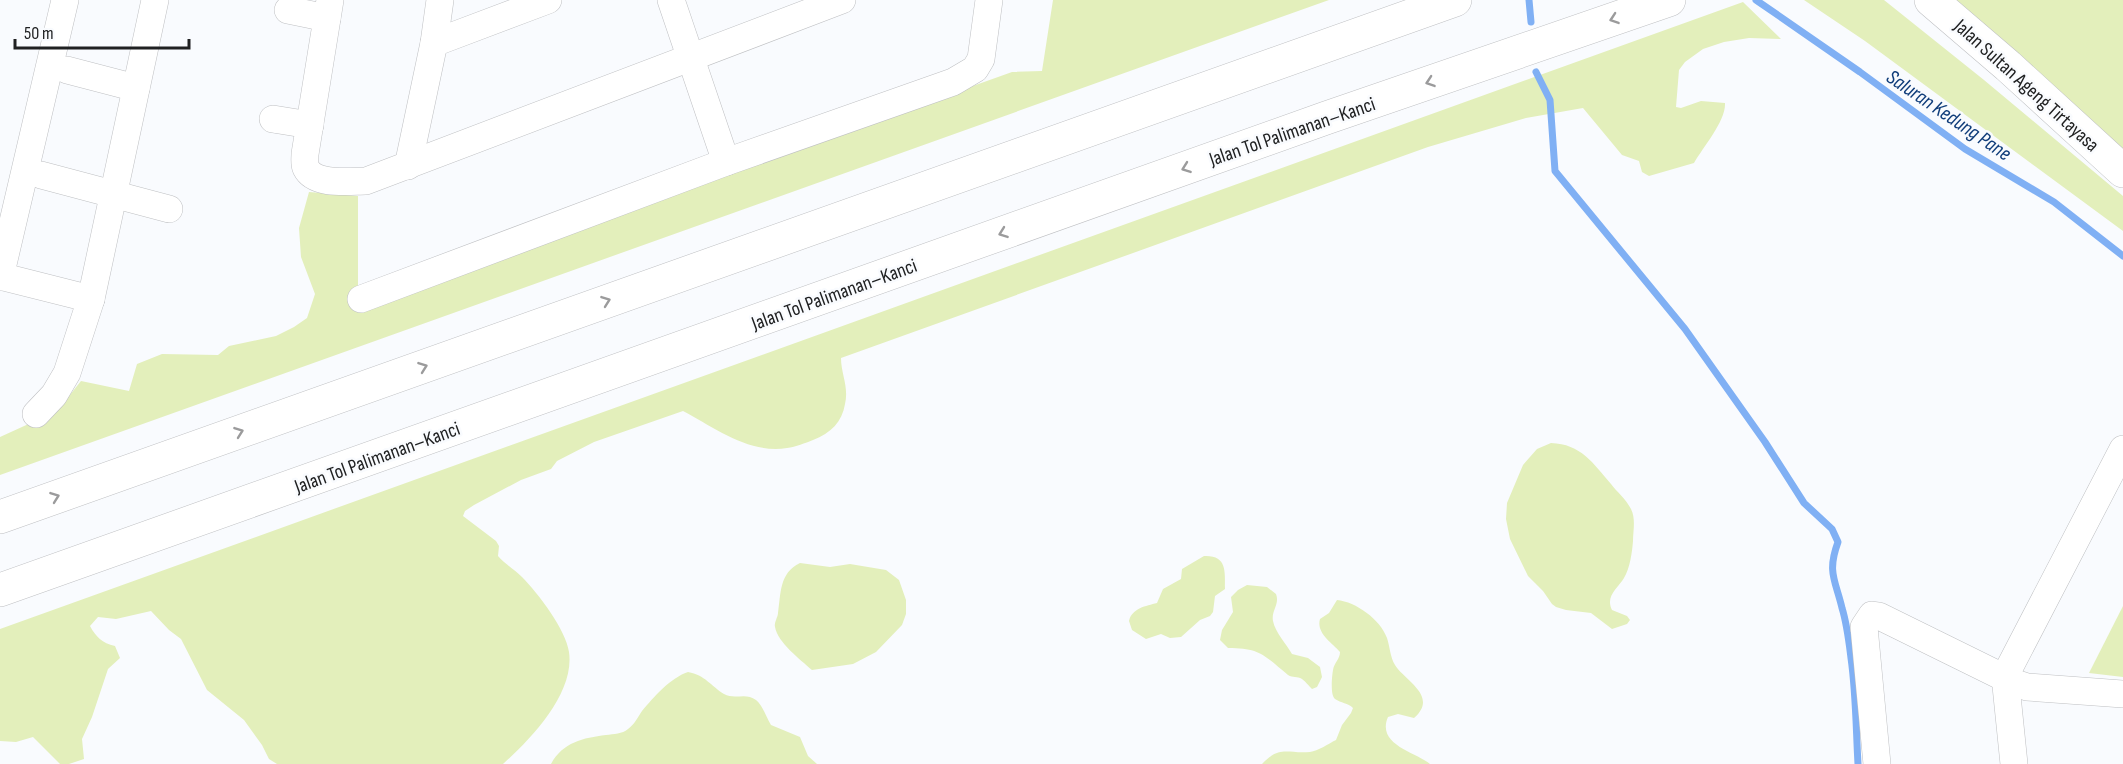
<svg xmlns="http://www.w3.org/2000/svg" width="2123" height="764" font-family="'Sofia Sans Condensed',sans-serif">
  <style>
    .green { fill: #e3efbb }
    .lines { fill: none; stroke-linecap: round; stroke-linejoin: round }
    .stream { stroke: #80b0f4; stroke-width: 7 }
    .minor-casing { stroke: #bfc0c3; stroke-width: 28 }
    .primary-casing { stroke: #bfc0c3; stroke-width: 34 }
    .motorway-casing { stroke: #bfc0c3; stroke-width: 34 }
    .minor { stroke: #fff; stroke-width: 27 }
    .primary { stroke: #fff; stroke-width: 33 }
    .motorway { stroke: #fff; stroke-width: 33 }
    .oneway { stroke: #9b9b9c }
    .labels { text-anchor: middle; stroke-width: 5; stroke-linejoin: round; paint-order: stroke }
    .street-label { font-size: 20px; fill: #202122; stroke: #f9fbfe }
    .water-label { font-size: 21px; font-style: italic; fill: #103d7a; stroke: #f9fbfe }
  </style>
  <rect width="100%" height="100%" fill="#f9fbfe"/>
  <!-- green -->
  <g class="green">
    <path d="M1053 0H1329L0 475V437L57 411 81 381 129 391 137 364 162 354 218 355 229 346 276 336 294 327 307 318 315 294 301 257 299 228 309 192 358 196V303L361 305 1012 72 1042 71Z"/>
    <path d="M1804 0H1884L1984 80 2123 196V231L1865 41Z"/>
    <path d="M1954 0H2123V157Z"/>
    <path d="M1743 2 1781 39 1749 38 1724 42 1703 49 1685 62 1679 70 1676 107 1681 108 1701 101 1725 103C1726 121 1703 147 1694 163L1649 176 1642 172 1639 161 1622 155 1583 108 1526 118 1428 147 841 358C841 374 849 387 845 404 842 422 831 433 813 440 805 443 796 447 787 448 749 454 715 428 683 411L594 442 557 461 551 469 521 480 474 505 465 511 463 516 496 541 499 546 498 556C505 564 515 570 522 577 538 593 566 630 569 652 575 693 531 739 503 764H277L269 759 262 745 244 720 207 690 181 639 169 630 151 611 116 619 98 617 90 626C96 637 102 643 115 646L120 658 108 669 92 717 82 739 84 759 69 764H60L33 737 16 742 0 741V629Z"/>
    <path d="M1551 443C1581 444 1593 463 1611 484 1617 492 1626 499 1631 509 1636 519 1633 531 1633 541 1632 553 1630 568 1624 578 1618 588 1605 596 1612 610L1627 616 1630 620 1627 624 1612 629 1591 613 1566 610 1556 607 1552 604 1543 591 1528 576 1510 539 1506 519 1507 503 1523 465 1537 449Z"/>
    <path d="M1204 556C1227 555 1225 571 1225 589L1215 596 1213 612 1210 616 1200 620 1181 637 1170 638 1161 634 1146 639 1132 630 1129 621C1132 608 1146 606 1157 603L1163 589 1181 579 1182 569Z"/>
    <path d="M800 563 830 567 850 564 886 570 899 580 906 600V614L902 625 876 652 853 664 812 670C800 659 778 643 775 627 774 622 778 617 778 613 781 594 779 573 800 563Z"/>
    <path d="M1247 585 1267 587 1276 594C1280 604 1271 611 1273 621 1275 632 1287 645 1292 654L1308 658 1320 667 1322 677 1317 687 1312 689C1309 686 1305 681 1302 679 1297 676 1293 678 1288 675 1264 655 1260 648 1228 648L1220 640 1222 630 1233 612 1231 597 1238 590Z"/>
    <path d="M1337 600C1356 602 1380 619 1387 638 1390 647 1390 657 1395 665 1405 681 1439 696 1414 718L1398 714 1388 717C1376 745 1416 752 1430 764H1262C1280 745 1287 754 1310 752 1318 751 1328 744 1336 740L1342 725 1351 713 1353 708C1348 703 1341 703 1335 699 1330 695 1332 676 1333 670 1334 663 1340 659 1340 652 1331 642 1316 633 1320 619L1329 613Z"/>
    <path d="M2123 606V677L2089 673Z"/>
    <path d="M688 672C705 675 711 686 724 694 735 700 746 692 756 700 763 706 766 717 771 725L800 737 808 756 817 764H551C563 742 583 738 606 735 614 734 622 734 628 729 634 725 638 717 642 711 654 697 670 678 688 672Z"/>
  </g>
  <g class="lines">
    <!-- stream -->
    <g class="stream">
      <path d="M1529 0 1531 22"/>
      <path d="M1756 0 1860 72 1965 149 2054 202 2123 256"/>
      <path d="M1536 72 1550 100 1555 171 1685 329 1765 442 1804 503 1832 529 1838 542C1827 572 1835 579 1842 608 1847 624 1849 642 1851 658 1856 693 1856 729 1858 764"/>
    </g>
    <defs>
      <g id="minor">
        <path d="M330 0 305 154C305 158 304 164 306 168 315 186 350 181 366 181L842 0"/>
        <path d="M671 0 726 162"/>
        <path d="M288 10 327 18"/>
        <path d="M434 43 548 0"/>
        <path d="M67 70 136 88"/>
        <path d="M273 119 310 125"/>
        <path d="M408 166 434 43 440 0"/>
        <path d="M41 175 169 209"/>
        <path d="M0 276 91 299"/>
        <path d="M0 277 65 0"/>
        <path d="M361 299 726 162 953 82 975 69 981 59 989 0"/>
        <path d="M36 414 54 395 67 373 91 299 155 0"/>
        <path d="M1877 764 1864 627 1872 615 1879 616 2015 683 2027 687 2123 694"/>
        <path d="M2014 764 2005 676 2123 449"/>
      </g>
      <path id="primary" d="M1931 0 2008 66 2123 171"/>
      <g id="motorway">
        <path d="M0 517 1455 0"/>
        <path d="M0 590 1326 118 1669 0"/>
      </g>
    </defs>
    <!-- minor casing -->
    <use href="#minor" class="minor-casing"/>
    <!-- primary casing -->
    <use href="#primary" class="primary-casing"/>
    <!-- motorway casing -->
    <use href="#motorway" class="motorway-casing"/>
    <!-- minor -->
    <use href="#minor" class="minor"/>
    <!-- primary -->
    <use href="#primary" class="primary"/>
    <!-- motorway -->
    <use href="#motorway" class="motorway"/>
  </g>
  <!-- one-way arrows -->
  <defs><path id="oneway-chevron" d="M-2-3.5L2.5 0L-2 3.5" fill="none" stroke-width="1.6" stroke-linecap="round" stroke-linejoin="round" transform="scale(1.5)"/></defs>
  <g class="oneway">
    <use href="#oneway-chevron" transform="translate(1614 19) rotate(161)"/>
    <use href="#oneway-chevron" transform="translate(1430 82) rotate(161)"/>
    <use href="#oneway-chevron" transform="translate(1186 168) rotate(160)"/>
    <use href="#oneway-chevron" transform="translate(1003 233) rotate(160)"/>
    <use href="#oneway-chevron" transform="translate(606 301) rotate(-20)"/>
    <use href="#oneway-chevron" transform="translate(423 367) rotate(-20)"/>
    <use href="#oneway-chevron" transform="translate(239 432) rotate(-20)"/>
    <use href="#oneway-chevron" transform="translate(55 497) rotate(-20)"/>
  </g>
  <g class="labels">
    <!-- street labels -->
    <g class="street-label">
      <text transform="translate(2027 85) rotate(42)" y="7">Jalan Sultan Ageng Tirtayasa</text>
      <text transform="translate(1292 131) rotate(-19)" y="7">Jalan Tol Palimanan–Kanci</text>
      <text transform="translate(834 294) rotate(-20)" y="7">Jalan Tol Palimanan–Kanci</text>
      <text transform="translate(377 457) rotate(-20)" y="7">Jalan Tol Palimanan–Kanci</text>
    </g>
    <!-- water labels -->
    <g class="water-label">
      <text transform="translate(1949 115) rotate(34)" y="7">Saluran Kedung Pane</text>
    </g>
  </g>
  <!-- scale -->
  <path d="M15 39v9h174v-9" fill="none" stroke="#202122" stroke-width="3"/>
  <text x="24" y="39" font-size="18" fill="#202122" stroke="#f9fbfe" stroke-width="4.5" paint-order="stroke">50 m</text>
</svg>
